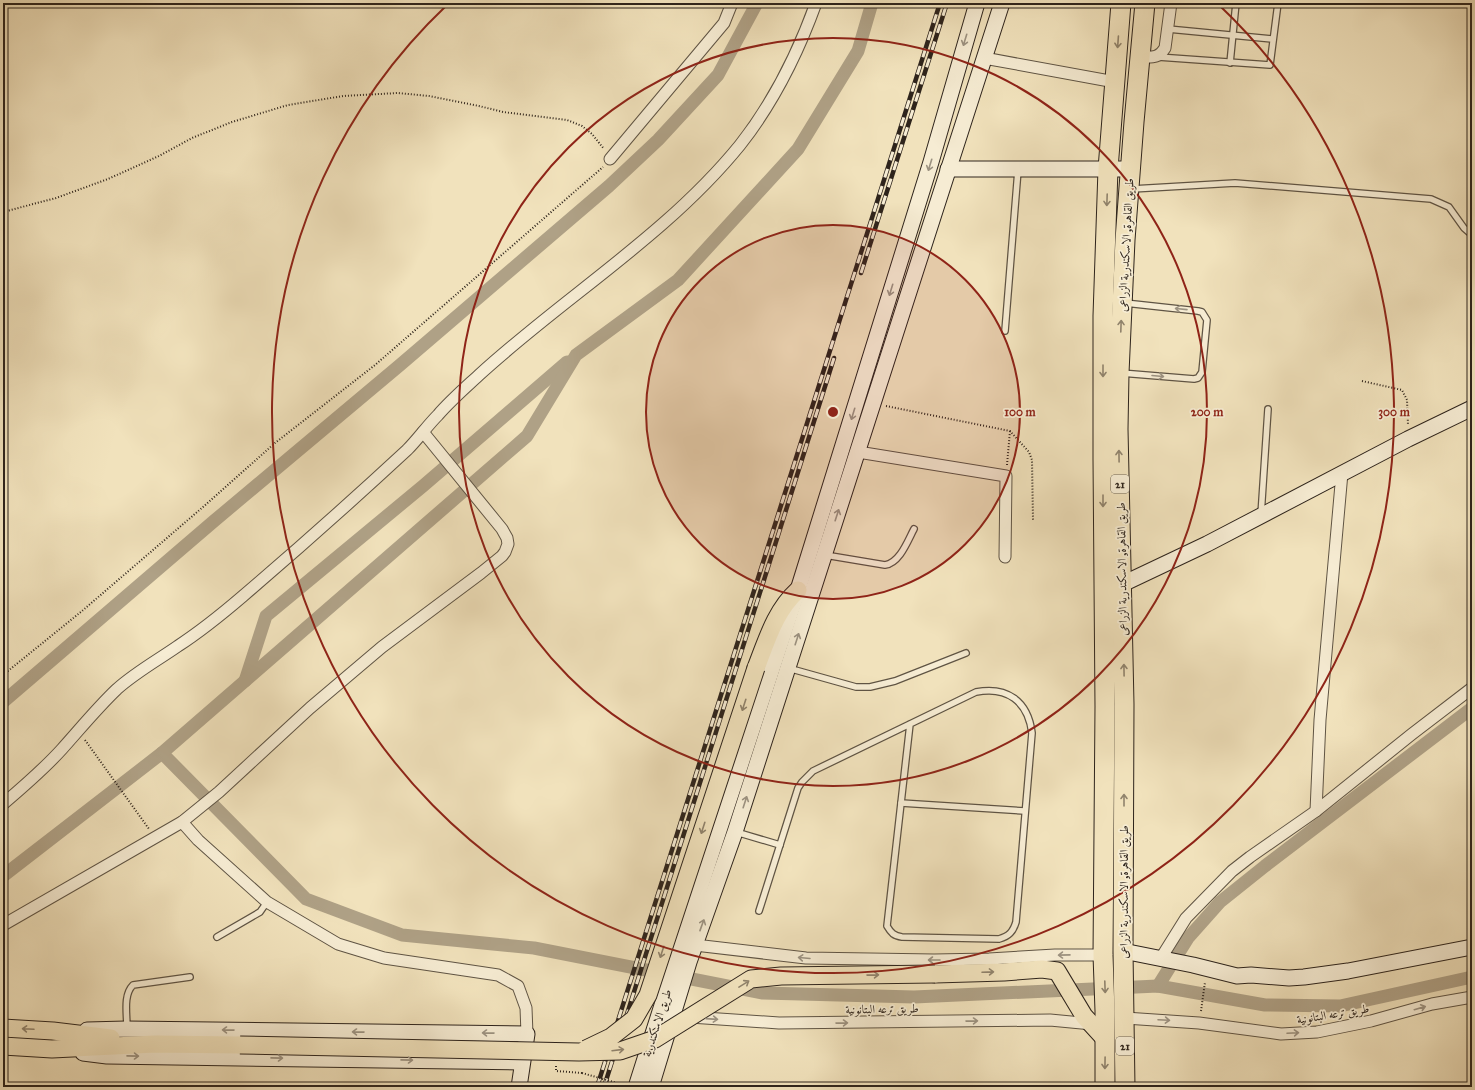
<svg xmlns="http://www.w3.org/2000/svg" width="1475" height="1090" font-family="'IM FELL Great Primer',Amiri,serif">
  <style>
    .lines { fill: none; stroke-linecap: round; stroke-linejoin: round }
    .canal { stroke: #afa186; stroke-width: 13 }
    .lane-casing { stroke: #5f5444; stroke-width: 8 }
    .street-casing { stroke: #5f5444; stroke-width: 13 }
    .secondary-casing { stroke: #2e241c; stroke-width: 17 }
    .primary-casing { stroke: #2e241c; stroke-width: 19 }
    .highway-casing { stroke: #2e241c; stroke-width: 21 }
    .path { stroke: #2e241c; stroke-width: 2; stroke-dasharray: 1 2; stroke-linecap: butt }
    .lane { stroke: #f6ecd3; stroke-width: 5.5 }
    .street { stroke: #f6ecd3; stroke-width: 11 }
    .secondary { stroke: #f6ecd3; stroke-width: 15 }
    .primary { stroke: #f1e2bc; stroke-width: 17 }
    .highway { stroke: #f1e2bc; stroke-width: 19 }
    .rail-casing { stroke: #2e241c; stroke-width: 4.5 }
    .rail { stroke: #f6ecd3; stroke-width: 3; stroke-dasharray: 9; stroke-linecap: butt }
    .primary-bridge-casing { stroke: #2e241c; stroke-width: 19; stroke-linecap: butt }
    .path-bridge { stroke: #2e241c; stroke-width: 2; stroke-dasharray: 1 2; stroke-linecap: butt }
    .primary-bridge { stroke: #f1e2bc; stroke-width: 17 }
    .oneway { stroke: #9c9281 }
    .oneway2 { stroke: #90836c }
    .ring { fill: none; stroke: #8f2418; stroke-width: 2 }
    .labels { text-anchor: middle; stroke-width: 3.5; stroke-linejoin: round; paint-order: stroke }
    .shield { fill: #f6ecd3; stroke: #6a6053; stroke-width: 1 }
    .shield-label { font-size: 11px; font-weight: bold; fill: #2e241c }
    .street-label { font-size: 12px; fill: #2e241c; stroke: #f6ecd3 }
    .centre { fill: #8f2418; stroke: #f6ecd3; stroke-width: 2 }
    .ring-label { font-size: 12px; text-anchor: middle; font-weight: bold; fill: #8f2418; stroke: #f6ecd3; stroke-width: 3.5; stroke-linejoin: round; paint-order: stroke }
  </style>
  <rect width="100%" height="100%" fill="#f1e2bc"/>
  <filter id="stains"><feTurbulence type="fractalNoise" baseFrequency=".005" numOctaves="4"/><feColorMatrix values="0 0 0 0 .2 0 0 0 0 .09 0 0 0 0 .02 0 0 0 .5 -.17"/></filter>
  <radialGradient id="worn" r=".72"><stop offset=".6" stop-color="#630" stop-opacity="0"/><stop offset="1" stop-color="#630" stop-opacity=".3"/></radialGradient>
  <g class="lines">
    <!-- canal -->
    <g class="canal">
      <path d="M245 681 266 616 423 486 567 362"/>
      <path d="M3 702 214 521 400 365 609 186 658 140 718 75 757 3"/>
      <path d="M162 753 306 899 402 935 534 948 763 993 914 997 1158 986 1265 1005 1340 1006 1472 977"/>
      <path d="M3 876 162 753 527 436 576 355 678 280 798 149 858 51 872 3"/>
      <path d="M1158 986 1188 938 1220 902 1265 866 1472 708"/>
    </g>
    <defs>
      <g id="lane">
        <path d="M1168 29 1273 39"/>
        <path d="M1158 57 1270 65 1278 3"/>
        <path d="M1230 63 1236 3"/>
        <path d="M1132 189 1235 183 1431 199 1449 207 1464 228 1472 235"/>
        <path d="M1005 331 1018 170"/>
        <path d="M1121 373 1194 379 1198 378 1202 372 1207 320 1202 312 1198 311 1125 303"/>
        <path d="M1261 515 1268 409"/>
        <path d="M825 555 885 565C900 563 908 540 914 529"/>
        <path d="M788 668 856 687H870L895 681 966 653"/>
        <path d="M901 803 1025 811"/>
        <path d="M736 832 780 845"/>
        <path d="M759 911 798 788 802 782 813 771 976 692C1007 686 1028 701 1032 733L1016 922C1013 932 1009 936 999 939L902 937C894 936 891 933 887 926L910 724"/>
        <path d="M217 937 260 912 267 902"/>
        <path d="M127 1028C127 1014 123 995 133 985L190 977"/>
      </g>
      <g id="street">
        <path d="M1140 57C1152 57 1158 59 1165 48L1171 3"/>
        <path d="M984 58 1115 82"/>
        <path d="M610 159 724 23 732 3"/>
        <path d="M858 452 1006 476 1005 557"/>
        <path d="M3 804C23 787 44 769 62 749 80 729 97 708 117 689 136 672 158 660 178 646 201 631 222 614 243 596 298 549 353 500 407 450 418 439 427 426 438 415 450 401 465 388 479 375 564 297 667 235 740 145 773 103 798 53 816 3"/>
        <path d="M1316 811 1320 720 1342 473"/>
        <path d="M182 822 198 840 267 902 338 944 384 958 498 975 518 986 526 1008 527 1034"/>
        <path d="M3 925 182 822 219 792 310 708 382 647 481 573 502 556 505 552 508 544 507 538 502 529 423 432"/>
        <path d="M695 945 806 958 934 960 989 959 1055 955H1103"/>
        <path d="M1161 958 1186 918 1232 871 1250 857 1316 811 1412 734 1472 688"/>
        <path d="M690 1017 779 1023 1050 1020 1092 1024"/>
        <path d="M1125 1018 1199 1023 1281 1034 1317 1032 1371 1021 1432 1004 1472 997"/>
      </g>
      <g id="secondary">
        <path d="M948 169H1131"/>
        <path d="M1112 589 1207 544 1408 439 1472 408"/>
        <path d="M1123 951 1193 965 1237 976 1251 975 1289 978 1304 977 1348 971 1472 947"/>
        <path d="M87 1030 126 1029 527 1034 519 1087"/>
        <path d="M83 1053 107 1056 522 1062"/>
        <path d="M636 1087 677 958 798 590 931 162 977 3"/>
        <path d="M651 1087 689 962 735 832 1002 3"/>
      </g>
      <g id="primary">
        <path d="M756 668C767 640 775 611 798 590"/>
        <path d="M935 974 1004 972 1042 969 1057 971 1084 1016 1105 1039"/>
        <path d="M3 1028 53 1031 111 1038"/>
        <path d="M3 1046 52 1049 155 1044 240 1045"/>
      </g>
      <g id="highway">
        <path d="M1105 1087V1011L1103 955 1105 706 1103 459V316L1108 169 1121 3"/>
        <path d="M1125 1087 1123 951 1124 704 1118 429 1119 373 1125 240 1134 122 1145 3"/>
      </g>
    </defs>
    <!-- lane casing -->
    <use href="#lane" class="lane-casing"/>
    <!-- street casing -->
    <use href="#street" class="street-casing"/>
    <!-- secondary casing -->
    <use href="#secondary" class="secondary-casing"/>
    <!-- primary casing -->
    <use href="#primary" class="primary-casing"/>
    <!-- highway casing -->
    <use href="#highway" class="highway-casing"/>
    <!-- path -->
    <g class="path">
      <path d="M3 212 56 198 108 179 159 156 192 138 232 122 288 105 343 96 398 93 429 96 479 106 503 112 567 120 582 126 592 134 604 149"/>
      <path d="M1362 381 1402 390 1407 400 1408 425"/>
      <path d="M886 406 1010 431 1029 452 1032 460 1033 520"/>
      <path d="M1007 465 1010 431"/>
      <path d="M3 675 82 611 203 507 275 443 375 365 603 167"/>
      <path d="M85 740 149 829"/>
      <path d="M1201 1011 1205 982"/>
      <path d="M556 1066V1071L582 1073"/>
    </g>
    <!-- lane -->
    <use href="#lane" class="lane"/>
    <!-- street -->
    <use href="#street" class="street"/>
    <!-- secondary -->
    <use href="#secondary" class="secondary"/>
    <!-- primary -->
    <use href="#primary" class="primary"/>
    <!-- highway -->
    <use href="#highway" class="highway"/>
    <defs>
      <g id="rail">
        <path d="M861 273 947 3"/>
        <path d="M597 1087 940 3"/>
        <path d="M604 1087 834 358"/>
      </g>
    </defs>
    <!-- rail casing -->
    <use href="#rail" class="rail-casing"/>
    <!-- rail -->
    <use href="#rail" class="rail"/>
    <defs>
      <g id="primary-bridge">
        <path d="M240 1045 579 1052 620 1051 655 1039 751 979 781 976 935 974"/>
        <path d="M586 1049 611 1037 634 1019 648 995 756 668"/>
      </g>
    </defs>
    <!-- primary-bridge casing -->
    <use href="#primary-bridge" class="primary-bridge-casing"/>
    <!-- path-bridge -->
    <path class="path-bridge" d="M582 1073 631 1087"/>
    <!-- primary-bridge -->
    <use href="#primary-bridge" class="primary-bridge"/>
  </g>
  <!-- one-way arrows -->
  <defs><path id="oneway-shaft" d="M-6 0H5M1.5-3L5.5 0L1.5 3" fill="none" stroke-width="1.6" stroke-linecap="round" stroke-linejoin="round"/></defs>
  <g class="oneway">
    <use href="#oneway-shaft" transform="translate(965 40) rotate(107)"/>
    <use href="#oneway-shaft" transform="translate(930 165) rotate(107)"/>
    <use href="#oneway-shaft" transform="translate(891 290) rotate(107)"/>
    <use href="#oneway-shaft" transform="translate(1181 309) rotate(-174)"/>
    <use href="#oneway-shaft" transform="translate(1158 376) rotate(5)"/>
    <use href="#oneway-shaft" transform="translate(853 414) rotate(107)"/>
    <use href="#oneway-shaft" transform="translate(837 515) rotate(-72)"/>
    <use href="#oneway-shaft" transform="translate(797 639) rotate(-72)"/>
    <use href="#oneway-shaft" transform="translate(745 802) rotate(-72)"/>
    <use href="#oneway-shaft" transform="translate(702 925) rotate(-70)"/>
    <use href="#oneway-shaft" transform="translate(1064 955) rotate(179)"/>
    <use href="#oneway-shaft" transform="translate(804 958) rotate(-175)"/>
    <use href="#oneway-shaft" transform="translate(934 960) rotate(180)"/>
    <use href="#oneway-shaft" transform="translate(1420 1008) rotate(-16)"/>
    <use href="#oneway-shaft" transform="translate(712 1019) rotate(4)"/>
    <use href="#oneway-shaft" transform="translate(1164 1020) rotate(3)"/>
    <use href="#oneway-shaft" transform="translate(972 1021) rotate(-1)"/>
    <use href="#oneway-shaft" transform="translate(842 1023) rotate(-1)"/>
    <use href="#oneway-shaft" transform="translate(228 1030) rotate(-179)"/>
    <use href="#oneway-shaft" transform="translate(358 1032) rotate(-179)"/>
    <use href="#oneway-shaft" transform="translate(488 1033) rotate(-179)"/>
    <use href="#oneway-shaft" transform="translate(1293 1033) rotate(-3)"/>
    <use href="#oneway-shaft" transform="translate(133 1056) rotate(1)"/>
    <use href="#oneway-shaft" transform="translate(277 1058) rotate(1)"/>
    <use href="#oneway-shaft" transform="translate(407 1060) rotate(1)"/>
  </g>
  <g class="oneway2">
    <use href="#oneway-shaft" transform="translate(1118 42) rotate(94)"/>
    <use href="#oneway-shaft" transform="translate(1107 200) rotate(92)"/>
    <use href="#oneway-shaft" transform="translate(1121 326) rotate(-88)"/>
    <use href="#oneway-shaft" transform="translate(1103 371) rotate(90)"/>
    <use href="#oneway-shaft" transform="translate(1119 456) rotate(-91)"/>
    <use href="#oneway-shaft" transform="translate(1103 501) rotate(90)"/>
    <use href="#oneway-shaft" transform="translate(1124 670) rotate(-91)"/>
    <use href="#oneway-shaft" transform="translate(744 705) rotate(108)"/>
    <use href="#oneway-shaft" transform="translate(1124 800) rotate(-90)"/>
    <use href="#oneway-shaft" transform="translate(703 828) rotate(108)"/>
    <use href="#oneway-shaft" transform="translate(662 952) rotate(108)"/>
    <use href="#oneway-shaft" transform="translate(988 972) rotate(-2)"/>
    <use href="#oneway-shaft" transform="translate(873 975) rotate(-1)"/>
    <use href="#oneway-shaft" transform="translate(744 984) rotate(-32)"/>
    <use href="#oneway-shaft" transform="translate(1105 987) rotate(88)"/>
    <use href="#oneway-shaft" transform="translate(28 1029) rotate(-177)"/>
    <use href="#oneway-shaft" transform="translate(618 1050) rotate(-7)"/>
    <use href="#oneway-shaft" transform="translate(1105 1063) rotate(91)"/>
  </g>
  <!-- distance rings -->
  <circle cx="833" cy="412" r="187" fill="#8f2418" fill-opacity=".12"/>
  <g class="ring">
    <circle cx="833" cy="412" r="187"/>
    <circle cx="833" cy="412" r="374"/>
    <path d="M1219 5A561 561 0 1 1 447 5"/>
  </g>
  <g class="labels">
    <!-- shield labels -->
    <g class="shield">
      <rect x="1111" y="475" width="18" height="18" rx="3"/>
      <rect x="1116" y="1037" width="18" height="18" rx="3"/>
    </g>
    <g class="shield-label">
      <text x="1120" y="488">21</text>
      <text x="1125" y="1050">21</text>
    </g>
    <!-- street labels -->
    <g class="street-label">
      <text transform="translate(1126 245) rotate(-87)" y="4">طريق القاهرة, الاسكندرية الزراعى</text>
      <text transform="translate(1122 569) rotate(-91)" y="4">طريق القاهرة, الاسكندرية الزراعى</text>
      <text transform="translate(1124 892) rotate(-90)" y="4">طريق القاهرة, الاسكندرية الزراعى</text>
      <text transform="translate(882 1009) rotate(-1)" y="4">طريق ترعه البتانونية</text>
      <text transform="translate(1333 1014) rotate(-9)" y="4">طريق ترعه البتانونية</text>
      <text transform="translate(657 1023) rotate(-72)" y="4">طريق الاسكندرية</text>
    </g>
  </g>
  <circle cx="833" cy="412" r="6" class="centre"/>
  <g class="ring-label">
    <text x="1020" y="416">100 m</text>
    <text x="1207" y="416">200 m</text>
    <text x="1394" y="416">300 m</text>
  </g>
  <!-- margin -->
  <rect width="1475" height="1090" fill="none" stroke="#f1e2bc" stroke-width="16"/>
  <rect x="4" y="4" width="1467" height="1082" fill="none" stroke="#2e241c" stroke-width="2"/>
  <rect x="8" y="8" width="1459" height="1074" fill="none" stroke="#2e241c"/>
  <rect width="100%" height="100%" filter="url(#stains)"/>
  <rect width="100%" height="100%" fill="url(#worn)"/>
</svg>
